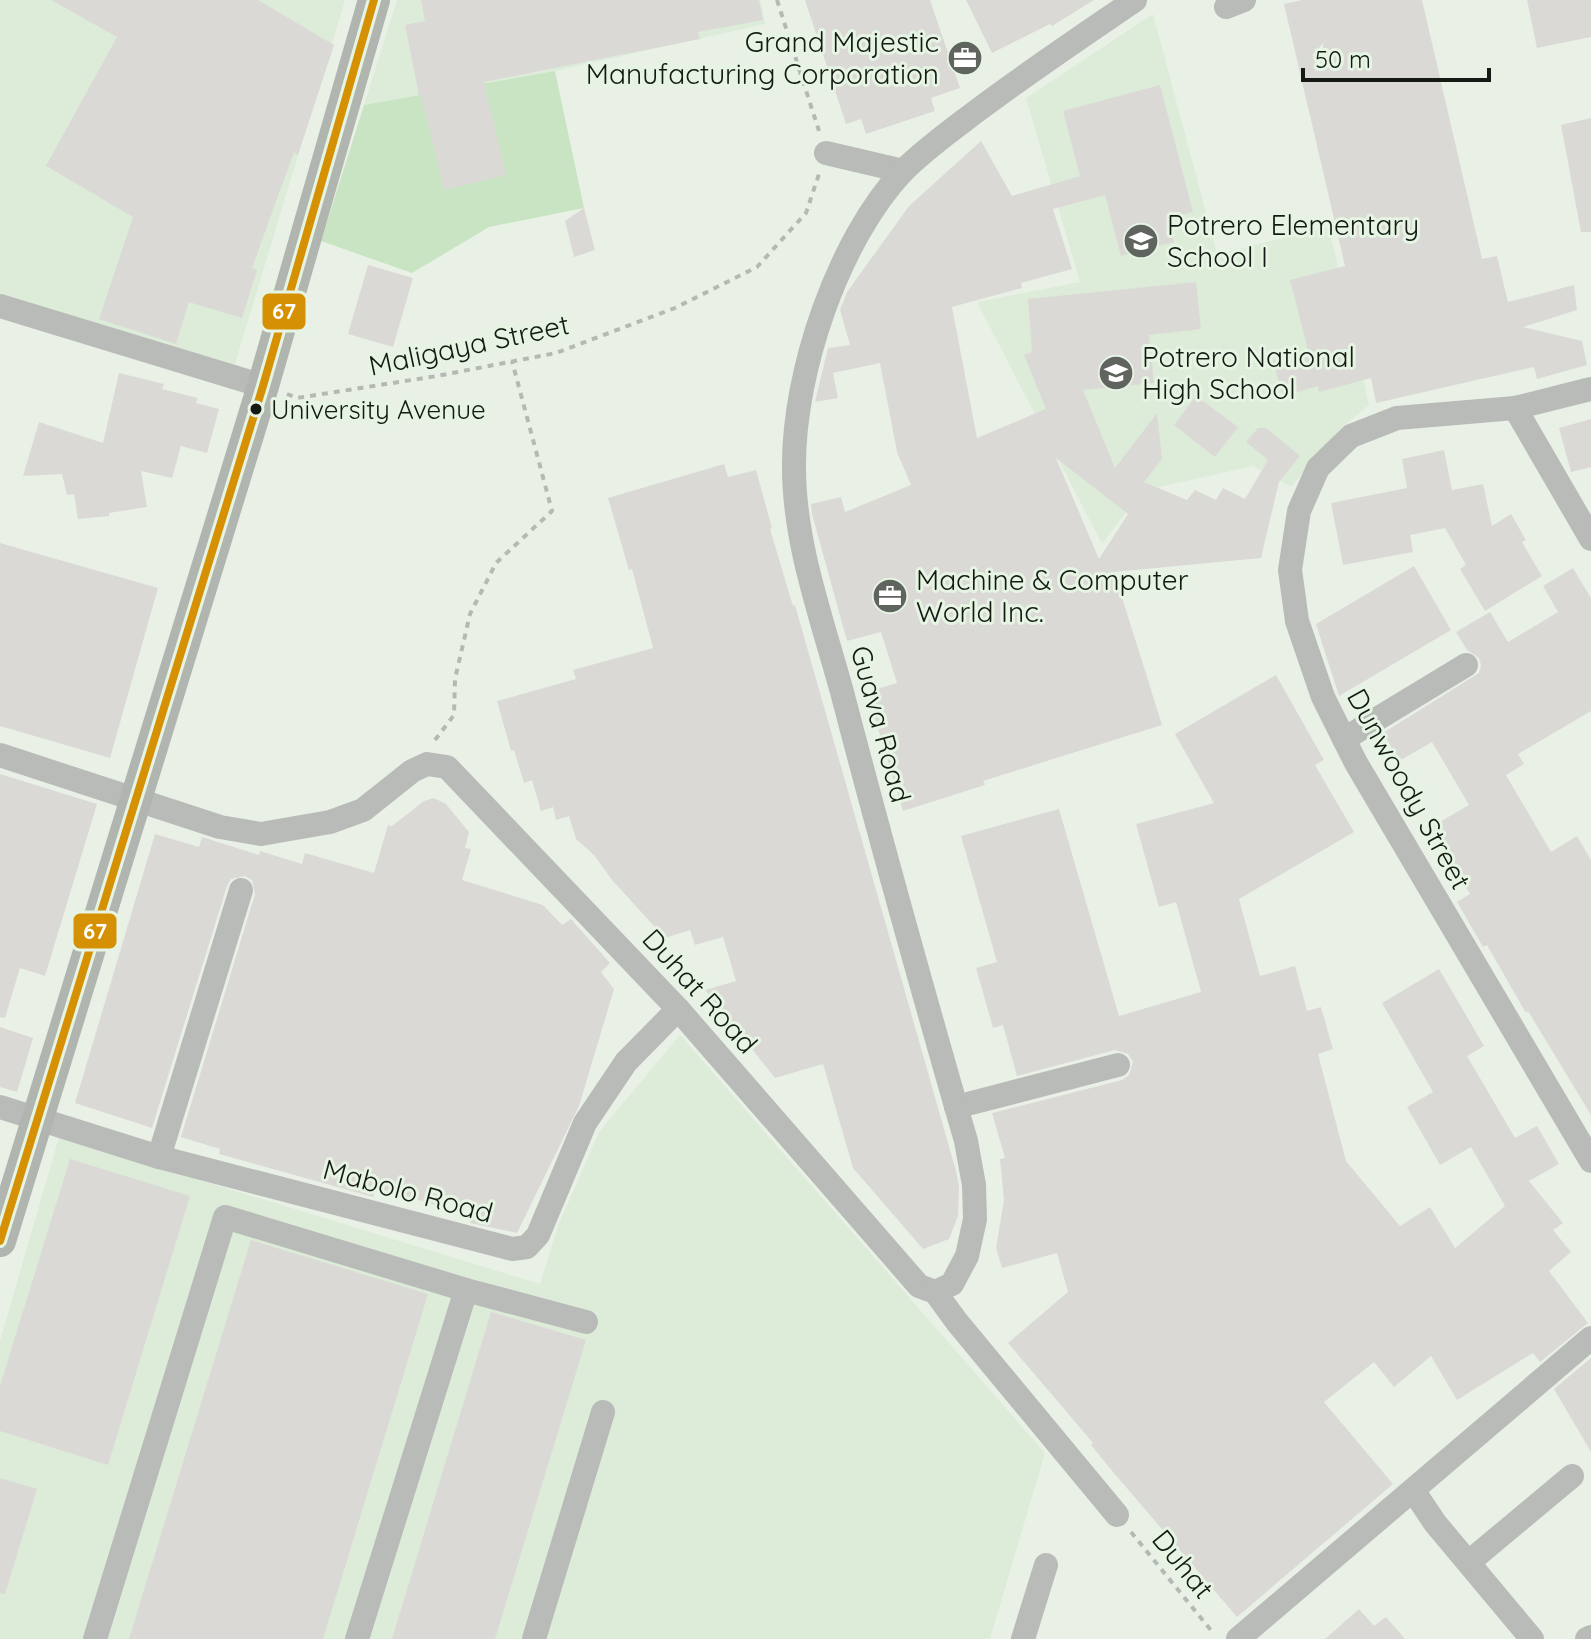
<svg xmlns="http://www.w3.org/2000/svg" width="1591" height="1639" font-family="Quicksand,sans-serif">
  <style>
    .built { fill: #ddebd9 }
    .green { fill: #c9e4c2 }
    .building { fill: #dbd9d6; fill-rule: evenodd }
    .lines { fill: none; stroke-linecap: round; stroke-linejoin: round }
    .path { stroke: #b5b9b4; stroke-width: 4; stroke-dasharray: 6 6; stroke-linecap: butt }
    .minor { stroke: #b9bbb8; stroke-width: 24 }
    .major { stroke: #b1b5b0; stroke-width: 32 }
    .bus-1-casing { stroke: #e6f5e3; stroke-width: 14 }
    .bus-1 { stroke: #d59103; stroke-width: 8 }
    .bus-dot { fill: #151a14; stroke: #e6f5e3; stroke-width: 3 }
    .labels { text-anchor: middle; stroke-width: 6; stroke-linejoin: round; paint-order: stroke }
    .bus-label { font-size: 26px; fill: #151a14; stroke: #e6f5e3; text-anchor: start }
    .poi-label { font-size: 28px; fill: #151a14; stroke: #e6f5e3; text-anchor: start }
    .street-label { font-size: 28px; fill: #151a14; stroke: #e6f5e3 }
    .line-badge { stroke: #e6f5e3; stroke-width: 3 }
    .badge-label { font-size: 22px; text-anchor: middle; font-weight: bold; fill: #fff }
  </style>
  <rect width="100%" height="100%" fill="#e9f1e7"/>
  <!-- built -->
  <g class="built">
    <path d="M0 0H345L234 367 0 294Z"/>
    <path d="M397 0H760L765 24 555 71 364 105Z"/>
    <path d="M1153 14 1217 254 1329 227 1369 405 1341 428 1291 487 1253 466 1142 491 1102 544 977 302 1080 282 1026 98Z"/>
    <path d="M680 1035 1045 1453 990 1639H0V1341L59 1137 540 1284 558 1226 599 1132Z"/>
  </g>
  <!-- green -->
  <path class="green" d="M555 71 584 208 489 227 412 273 321 241 364 105Z"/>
  <!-- building -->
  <g class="building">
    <path d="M51 0H258L334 45 298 155 294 152 252 268 257 270 242 318 189 302 176 344 99 319 133 217 46 166 117 37Z"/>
    <path d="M421 0H759L763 20 698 32 700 39 484 82 506 175 444 190 421 95H419L405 25 425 21Z"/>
    <path d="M805 0H930L960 88 931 98 935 111 866 134 861 119 846 124Z"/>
    <path d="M966 0H1094L1052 26 1050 24 992 53Z"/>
    <path d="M1302 0H1422L1482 259 1497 256 1508 302 1574 285 1577 310 1523 327 1582 341 1587 365 1537 379 1534 367 1376 403 1371 378 1319 392 1318 386 1283 396 1273 361 1308 350 1290 280 1345 266 1284 4Z"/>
    <path d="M1527 0H1591V37L1537 48Z"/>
    <path d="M1160 85 1193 212 1168 219 1174 242 1121 256 1105 195 1053 209 1072 269 1021 283 1022 288 952 307 977 438 1046 409 1024 355 1032 352 1028 299 1196 282 1201 329 1149 335 1154 383 1083 390 1115 468 1157 413 1162 459 1144 482 1187 500 1195 490 1216 500 1223 488 1245 499 1268 460 1246 442 1258 428H1266L1300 456 1279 482 1261 558 1114 572 1162 725 983 781 985 785 903 811 867 692 897 683 881 632 847 641 812 514 811 504 841 497 845 512 911 485 897 452 880 363 833 373 838 398 815 402 828 348 850 345 840 310 847 292 909 206 981 141 1012 196 1080 176 1063 111ZM1056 458 1128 514 1099 559Z"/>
    <path d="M1591 118V232H1581L1561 125Z"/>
    <path d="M584 208 595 250 574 257 565 221Z"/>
    <path d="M368 265 413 278 393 347 348 334Z"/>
    <path d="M119 373 164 384 162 389 198 398 196 403 219 409 207 453 181 446 172 478 141 471 147 507 109 513V516L78 519 74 494 67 495 62 474 23 476 39 422 103 443Z"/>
    <path d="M1196 396 1238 427 1215 457 1174 425Z"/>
    <path d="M1591 419V467L1571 472 1559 428Z"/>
    <path d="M1444 450 1452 490 1483 484 1492 526 1511 514 1526 540 1522 542 1542 576 1485 611 1460 569 1466 565 1445 528 1410 535 1413 552 1343 565 1331 503 1407 488 1402 459Z"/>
    <path d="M724 464 728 477 756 470 772 528 770 529 793 606 795 605 956 1171 959 1187 958 1216 949 1239 923 1249 853 1168 823 1064 775 1078 705 990 736 981 723 937 695 945 690 930 665 938 612 880 594 855 576 839 569 816 556 820 553 807 541 811 532 780 524 783 514 750 511 751 497 701 576 679 573 670 653 648 632 569 629 570 608 498Z"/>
    <path d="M0 543 158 588 110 758 0 726Z"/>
    <path d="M1414 566 1451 630 1339 696 1316 624Z"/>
    <path d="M1573 568 1591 598V711L1518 754 1524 764 1506 775 1551 852 1577 836 1591 860V1115L1528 1011 1526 1013 1487 945 1483 947 1457 902 1470 894 1431 827 1469 805 1432 742 1399 761 1383 733 1479 673 1481 665 1479 658 1467 650 1456 632 1490 612 1508 642 1558 612 1543 586Z"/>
    <path d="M1276 675 1324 760 1315 765 1354 832 1239 899 1260 976 1295 966 1307 1011 1321 1007 1333 1049 1318 1054 1346 1161 1400 1226 1430 1207 1455 1248 1505 1206 1471 1147 1440 1165 1407 1107 1433 1092 1382 1003 1439 969 1484 1046 1467 1056 1515 1138 1537 1126 1559 1164 1529 1181 1563 1223 1553 1230 1571 1252 1549 1271 1588 1323 1540 1362 1533 1353 1457 1400 1431 1356 1394 1387 1374 1362 1324 1402 1393 1484 1237 1617 1108 1466 1091 1445 1093 1443 1008 1343 1068 1292 1057 1253 1002 1268 996 1248 1004 1200 1000 1159 1005 1158 992 1113 1122 1080 1129 1075 1133 1062 1128 1054 1115 1050 1017 1076 1003 1025 993 1028 976 968 997 962 961 836 1059 809 1119 1016 1201 992 1176 902 1159 907 1136 824 1214 803 1175 734Z"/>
    <path d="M0 774 97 804 45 976 20 968 5 1018 0 1017Z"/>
    <path d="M434 798 446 804 469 832 465 848 471 849 462 880 543 905 562 925 571 919 610 963 601 972 614 989 579 1106 517 1233 470 1223 476 1208 439 1196 436 1205 376 1188 373 1197 219 1154 220 1149 181 1137 255 894 252 880 245 876 231 879 227 886 152 1128 75 1103 155 834 199 847 202 837 259 855 260 851 302 864 305 853 374 873 388 825 392 826 424 801Z"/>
    <path d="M0 1027 33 1038 17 1092 0 1087Z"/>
    <path d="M70 1159 190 1196 108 1465 0 1431V1386Z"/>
    <path d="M251 1240 428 1294 323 1639H129Z"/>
    <path d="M491 1312 586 1340 495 1639H392Z"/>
    <path d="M1591 1358V1452L1554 1389Z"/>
    <path d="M0 1478 37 1489 5 1594 0 1593Z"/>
    <path d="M1359 1609 1374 1626 1386 1617 1405 1639H1325Z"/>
  </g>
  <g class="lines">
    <!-- path -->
    <g class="path">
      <path d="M777 0 819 131"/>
      <path d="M287 394 297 398 437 376 556 353 675 308 757 267 806 213 819 174"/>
      <path d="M435 740 454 715 455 679 470 614 496 563 552 511 512 361"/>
      <path d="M1131 1532 1214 1634"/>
    </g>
    <!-- minor -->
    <g class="minor">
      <path d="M1226 7 1244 0"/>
      <path d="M826 153 903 171"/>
      <path d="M0 306 263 386"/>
      <path d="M1591 389 1515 408 1397 418 1351 436 1318 468 1299 511 1290 570 1297 621 1323 697 1356 763 1591 1161"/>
      <path d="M1515 408 1591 539"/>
      <path d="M1344 739 1466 665"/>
      <path d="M0 755 220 827 261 834 330 822 363 810 412 771 427 764 447 767 678 1009 919 1286 935 1292 957 1322 1117 1515"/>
      <path d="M0 1107 159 1157 512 1249 527 1247 538 1235 585 1123 626 1062 678 1009"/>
      <path d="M956 1107 1118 1065"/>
      <path d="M159 1157 241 890"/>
      <path d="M935 1292 952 1284 967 1256 975 1219 974 1185 966 1141C923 992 881 842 842 692 822 619 794 543 794 468 793 373 838 240 903 171 924 150 950 131 974 113 1027 73 1081 37 1135 0"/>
      <path d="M1413 1490 1435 1523 1532 1639"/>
      <path d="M1469 1562 1572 1476"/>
      <path d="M95 1639 225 1217 466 1290 586 1322"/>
      <path d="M357 1639 466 1290"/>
      <path d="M534 1639 603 1412"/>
      <path d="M1023 1639 1046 1565"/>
      <path d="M1238 1639 1591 1338"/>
      <path d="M1587 1639 1591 1637"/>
    </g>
    <!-- major -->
    <path class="major" d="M0 1241 263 386 374 0"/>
    <defs>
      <path id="bus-1" d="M0 1241 263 386 374 0"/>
    </defs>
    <!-- bus-1 casing -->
    <use href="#bus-1" class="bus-1-casing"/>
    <!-- bus-1 -->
    <use href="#bus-1" class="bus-1"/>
  </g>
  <!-- icons -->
  <defs>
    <symbol id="office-disc" viewBox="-11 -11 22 22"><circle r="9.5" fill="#5f655e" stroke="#e6f5e3"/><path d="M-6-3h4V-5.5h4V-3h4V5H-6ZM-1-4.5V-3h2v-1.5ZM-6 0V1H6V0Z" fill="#fff"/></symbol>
    <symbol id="school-disc" viewBox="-11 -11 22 22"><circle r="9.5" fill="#5f655e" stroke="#e6f5e3"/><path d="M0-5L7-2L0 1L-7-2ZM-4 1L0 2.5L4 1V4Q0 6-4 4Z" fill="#fff"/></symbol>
  </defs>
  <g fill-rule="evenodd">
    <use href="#office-disc" x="945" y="38" width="40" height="40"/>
    <use href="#school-disc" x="1121" y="221" width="40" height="40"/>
    <use href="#school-disc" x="1096" y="353" width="40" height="40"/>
    <use href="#office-disc" x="870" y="576" width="40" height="40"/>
  </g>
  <!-- markers -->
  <circle class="bus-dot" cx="256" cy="409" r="7"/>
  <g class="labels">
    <!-- bus labels -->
    <g class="bus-label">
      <text x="271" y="419">University Avenue</text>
    </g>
    <!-- poi labels -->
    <g class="poi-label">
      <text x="939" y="52" text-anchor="end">Grand Majestic<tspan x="939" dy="32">Manufacturing Corporation</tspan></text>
      <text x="1167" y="235">Potrero Elementary<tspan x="1167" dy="32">School I</tspan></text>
      <text x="1142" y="367">Potrero National<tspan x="1142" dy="32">High School</tspan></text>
      <text x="916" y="590">Machine &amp; Computer<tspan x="916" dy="32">World Inc.</tspan></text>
    </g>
    <!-- street labels -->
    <g class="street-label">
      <text transform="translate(469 345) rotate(-12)" y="10">Maligaya Street</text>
      <text transform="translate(881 724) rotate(75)" y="10">Guava Road</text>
      <text transform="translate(1409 789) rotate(61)" y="10">Dunwoody Street</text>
      <text transform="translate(700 991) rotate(48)" y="10">Duhat Road</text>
      <text transform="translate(408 1191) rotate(15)" y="10">Mabolo Road</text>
      <text transform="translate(1183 1564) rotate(51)" y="10">Duhat</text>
    </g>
  </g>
  <g class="line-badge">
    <rect x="261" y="292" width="46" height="39" rx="8" fill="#d59103"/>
    <rect x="72" y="912" width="46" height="38" rx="8" fill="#d59103"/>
  </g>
  <g class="badge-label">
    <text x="284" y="319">67</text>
    <text x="95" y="939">67</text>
  </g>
  <!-- scale -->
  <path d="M1303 68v12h186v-12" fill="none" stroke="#151a14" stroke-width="4"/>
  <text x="1315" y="68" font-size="24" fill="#151a14" stroke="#e6f5e3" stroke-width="6" paint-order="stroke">50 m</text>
</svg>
